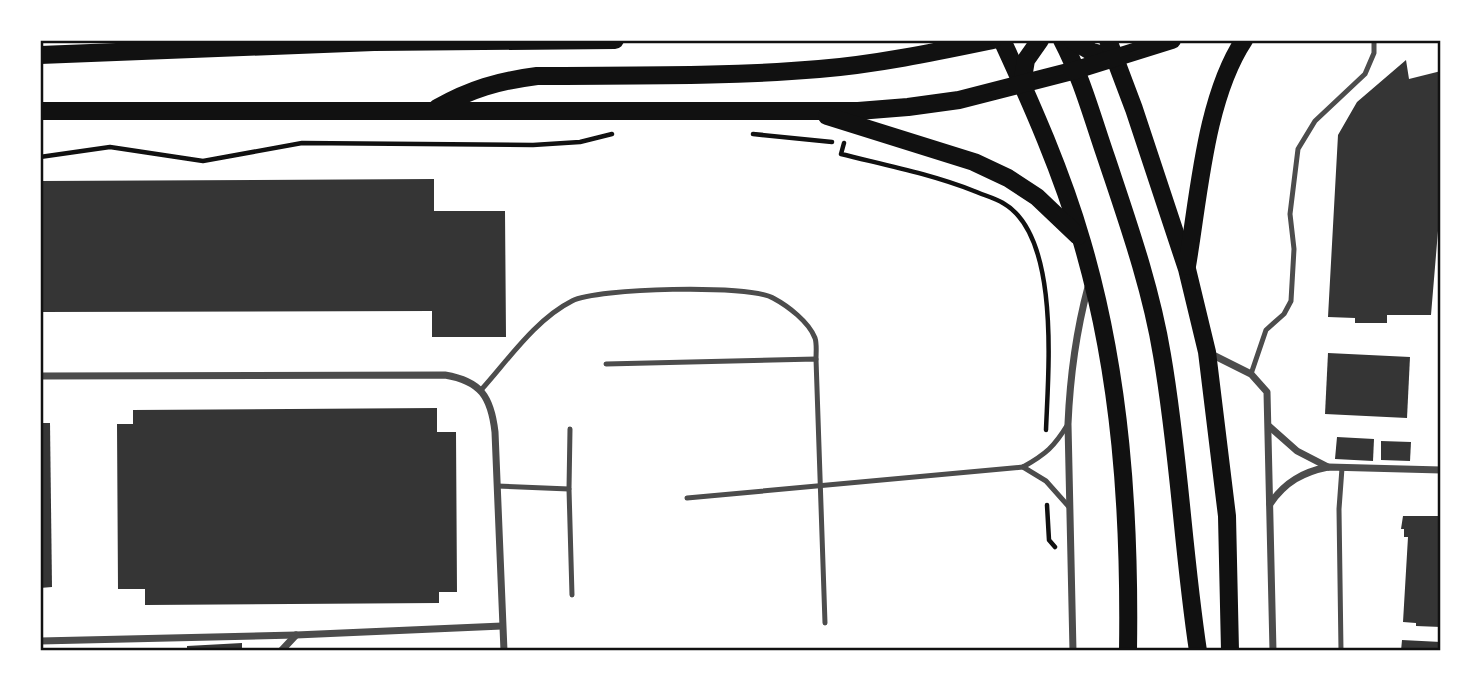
<svg xmlns="http://www.w3.org/2000/svg" width="1481" height="691" font-family="'Exo 2',sans-serif">
  <style>
    .building { fill: #353535 }
    .lines { fill: none; stroke-linecap: round; stroke-linejoin: round }
    .path { stroke: #111; stroke-width: 4.5 }
    .service { stroke: #4c4c4c; stroke-width: 5 }
    .minor { stroke: #4c4c4c; stroke-width: 7 }
    .primary { stroke: #111; stroke-width: 18 }
    .neatline { fill: none; stroke: #111; stroke-width: 2.5 }
  </style>
  <rect width="100%" height="100%" fill="#fff"/>
  <!-- building -->
  <g class="building">
    <path d="M1406 60 1409 79 1441 71V195L1431 315H1387V323H1355V318L1328 317 1338 135 1357 102Z"/>
    <path d="M434 179V211H505L506 337H432V311L40 312V181Z"/>
    <path d="M1328 353 1410 357 1407 418 1325 414Z"/>
    <path d="M437 408V432H456L457 592H439V603L145 605V589H118L117 424H133V410Z"/>
    <path d="M40 423H50L52 587 40 588Z"/>
    <path d="M1337 437 1374 439 1373 461 1335 459Z"/>
    <path d="M1381 441 1411 442 1410 461 1381 460Z"/>
    <path d="M1403 516H1441V627L1416 626V623L1403 622 1408 537H1404V529H1401Z"/>
    <path d="M1402 640 1441 642V651H1401Z"/>
    <path d="M242 643V651H187V646Z"/>
  </g>
  <g class="lines">
    <!-- path -->
    <g class="path">
      <path d="M753 134 832 142"/>
      <path d="M844 143 841 154C885 165 931 174 974 191 983 195 995 198 1003 203 1061 236 1048 373 1046 430"/>
      <path d="M40 157 110 147 203 161 302 143 533 145 580 142 612 134"/>
      <path d="M1047 505 1049 540 1055 547"/>
    </g>
    <!-- service -->
    <g class="service">
      <path d="M606 364 816 359 825 623"/>
      <path d="M1251 374 1266 330 1284 314 1291 301 1294 249 1290 214 1298 149 1315 121 1365 74 1374 53V40"/>
      <path d="M481 390C508 360 536 319 572 301 597 288 749 284 773 298 788 306 809 322 815 338 817 344 816 352 816 359"/>
      <path d="M570 429 569 489 572 595"/>
      <path d="M1023 467 1046 481 1070 508"/>
      <path d="M497 486 569 489"/>
      <path d="M687 498 1023 467C1046 454 1054 447 1068 424"/>
      <path d="M1341 651 1339 509 1342 468"/>
    </g>
    <!-- minor -->
    <g class="minor">
      <path d="M1211 354 1251 374 1267 392 1273 651"/>
      <path d="M40 376 445 375C481 381 491 397 495 432L504 651"/>
      <path d="M1270 427 1297 451 1328 467"/>
      <path d="M1270 504C1285 482 1303 472 1328 467L1441 470"/>
      <path d="M40 641 296 635 502 626"/>
      <path d="M281 651 296 635"/>
      <path d="M1073 651 1068 424C1070 377 1076 332 1088 287"/>
    </g>
    <!-- primary -->
    <g class="primary">
      <path d="M1002 40C1032 105 1062 173 1082 242 1121 375 1130 513 1128 651"/>
      <path d="M1062 40C1082 78 1093 120 1107 160 1128 223 1151 288 1162 355 1179 453 1183 552 1198 651"/>
      <path d="M1072 40 1092 52 1115 58"/>
      <path d="M1108 40 1134 109 1187 269 1207 352 1227 516 1230 651"/>
      <path d="M40 55 374 42 615 40"/>
      <path d="M1022 84 1026 60 1040 40"/>
      <path d="M437 108C471 89 498 81 537 76 631 75 726 77 819 69 878 64 935 52 993 40"/>
      <path d="M40 111H858L908 107 959 100 1076 70 1172 40"/>
      <path d="M827 116 974 162 1008 178 1037 197 1078 236"/>
      <path d="M1187 266C1199 196 1205 99 1244 40"/>
    </g>
  </g>
  <!-- border -->
  <rect width="1481" height="691" fill="none" stroke="#ffffff" stroke-width="84"/>
  <rect x="42" y="42" width="1397" height="607" class="neatline"/>
</svg>
